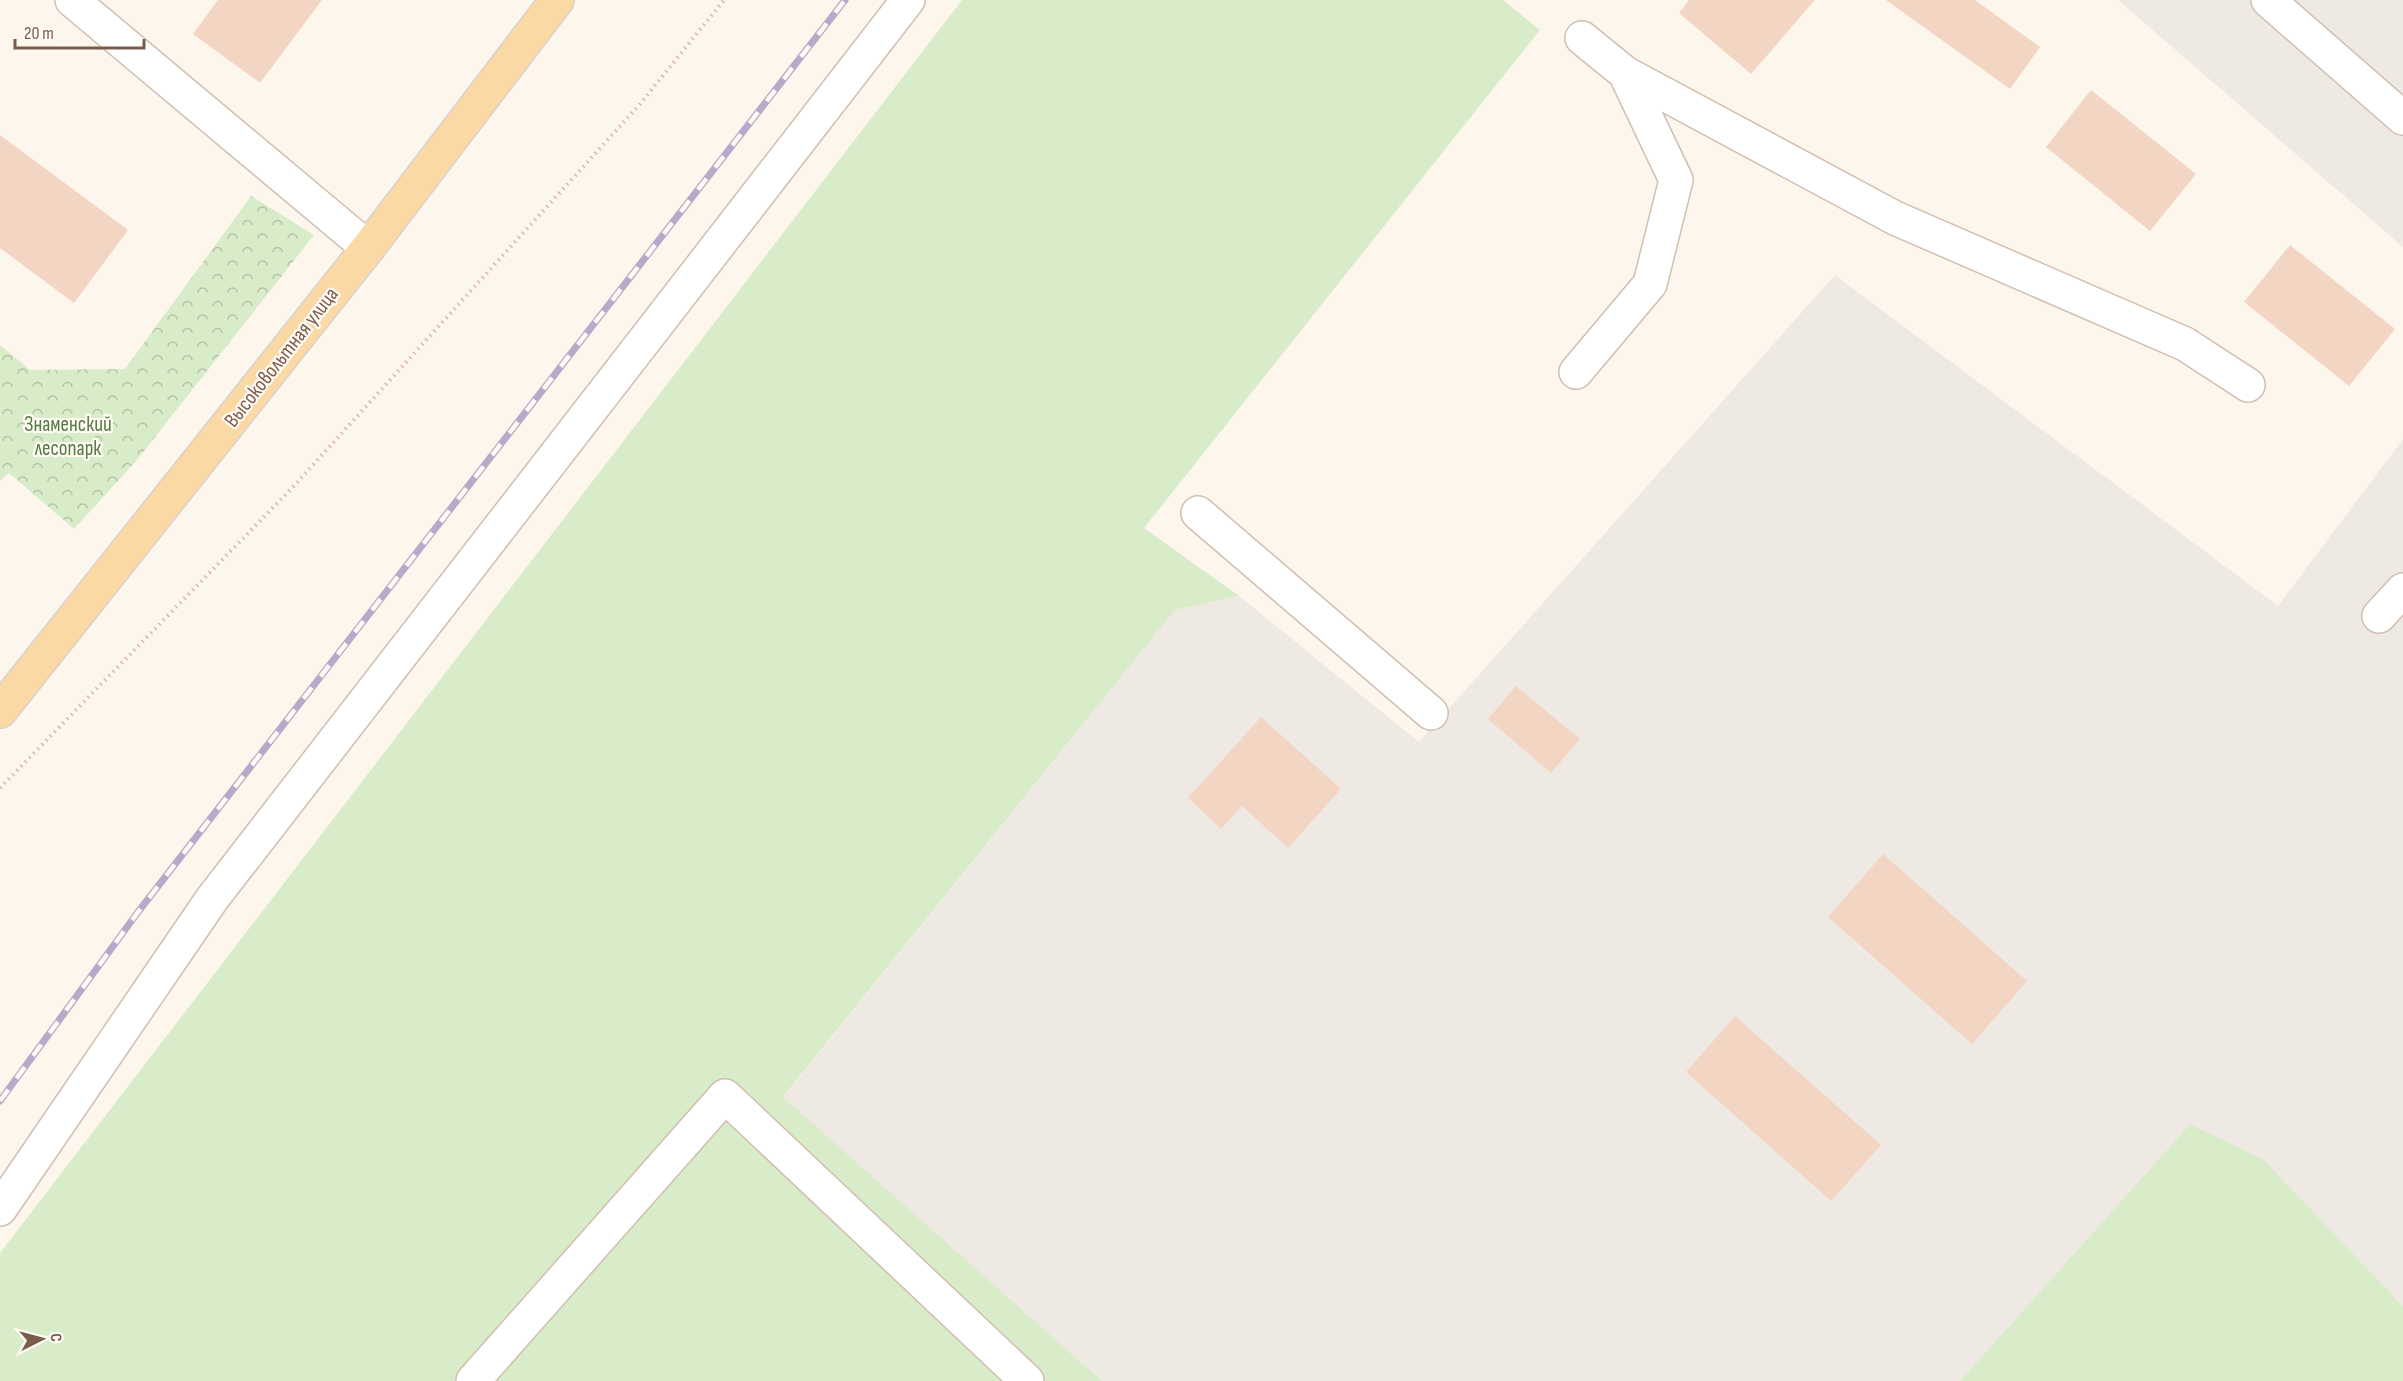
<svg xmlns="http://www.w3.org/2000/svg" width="2403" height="1381" font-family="'Sofia Sans Condensed',sans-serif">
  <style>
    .industrial { fill: #efe9e4 }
    .forest { fill: url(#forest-crowns) }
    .garden { fill: #d8ecc9 }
    .building { fill: #f3d5c3 }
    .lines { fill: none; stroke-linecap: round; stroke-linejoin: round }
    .minor-casing { stroke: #d1beb0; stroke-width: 36 }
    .major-casing { stroke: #dad1cd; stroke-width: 36 }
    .path { stroke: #d9b8a5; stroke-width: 4; stroke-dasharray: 1.5 4.5; stroke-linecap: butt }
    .minor { stroke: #fff; stroke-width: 33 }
    .major { stroke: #fbd9a5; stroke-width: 33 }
    .rail-casing { stroke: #b9a8c9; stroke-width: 7 }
    .rail { stroke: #fffaf3; stroke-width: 4.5; stroke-dasharray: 14; stroke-linecap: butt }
    .labels { text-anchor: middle; stroke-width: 4.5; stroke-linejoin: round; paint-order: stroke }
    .street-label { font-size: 21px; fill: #7a5c4d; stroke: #fffaf3 }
    .park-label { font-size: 21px; fill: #537a41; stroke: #fffaf3 }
  </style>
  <defs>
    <pattern id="forest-crowns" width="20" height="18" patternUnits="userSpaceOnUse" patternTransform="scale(1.5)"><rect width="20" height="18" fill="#d8ecc9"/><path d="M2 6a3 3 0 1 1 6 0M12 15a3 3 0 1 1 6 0" fill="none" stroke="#b4c2a5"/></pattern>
  </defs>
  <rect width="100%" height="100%" fill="#fdf6ec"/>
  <!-- industrial -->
  <g class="industrial">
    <path d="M2118 0H2403V247Z"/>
    <path d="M1835 275 2278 606 2403 439V1306L2263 1159 2190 1124 1960 1381H1102L783 1098 1175 610 1239 596 1419 742Z"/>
  </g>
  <!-- forest -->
  <path class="forest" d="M251 196 314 235 137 460 74 529 9 473 0 481V345L30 370 125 369Z"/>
  <!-- garden -->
  <g class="garden">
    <path d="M962 0H1503L1540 30 1144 528 1239 596 1175 610 783 1097 1102 1381H0V1253Z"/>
    <path d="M2190 1124 2263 1159 2403 1306V1381H1960Z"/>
  </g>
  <!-- building -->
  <g class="building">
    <path d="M218 0H322L260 83 193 34Z"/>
    <path d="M1689 0H1815L1751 74 1679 13Z"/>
    <path d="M1886 0H1975L2040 47 2010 89Z"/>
    <path d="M2091 90 2196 174 2150 231 2046 147Z"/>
    <path d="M0 135 128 230 74 303 0 248Z"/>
    <path d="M2290 245 2395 329 2349 386 2244 302Z"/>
    <path d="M1516 686 1580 739 1551 773 1488 719Z"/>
    <path d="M1261 717 1341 789 1288 848 1242 806 1221 829 1188 798Z"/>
    <path d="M1883 854 2027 981 1972 1044 1828 917Z"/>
    <path d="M1735 1016 1881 1145 1831 1201 1686 1072Z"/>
  </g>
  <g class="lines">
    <defs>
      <g id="minor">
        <path d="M72 0 368 248"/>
        <path d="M2268 0 2403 118"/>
        <path d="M1582 38 1625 73 1895 218 2185 344 2248 385"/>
        <path d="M1576 372 1650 284 1676 180 1625 73"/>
        <path d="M1198 513 1431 713"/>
        <path d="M2379 616 2403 590"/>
        <path d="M0 1209 212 899 908 0"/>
        <path d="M473 1381 725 1096 1027 1381"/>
      </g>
      <path id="major" d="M0 711 368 248 557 0"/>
    </defs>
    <!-- minor casing -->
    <use href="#minor" class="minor-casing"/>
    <!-- major casing -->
    <use href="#major" class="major-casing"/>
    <!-- path -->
    <path class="path" d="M0 788 293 487 640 104 724 0"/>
    <!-- minor -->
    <use href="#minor" class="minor"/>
    <!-- major -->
    <use href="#major" class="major"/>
    <defs>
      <path id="rail" d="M0 1101 138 912 845 0"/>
    </defs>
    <!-- rail casing -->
    <use href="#rail" class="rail-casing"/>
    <!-- rail -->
    <use href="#rail" class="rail"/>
  </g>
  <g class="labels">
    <!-- street labels -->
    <g class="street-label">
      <text transform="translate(281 357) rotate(-52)" y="7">Высоковольтная улица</text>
    </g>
    <!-- park labels -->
    <g class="park-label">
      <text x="68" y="431">Знаменский<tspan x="68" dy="24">лесопарк</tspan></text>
    </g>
  </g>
  <!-- north arrow -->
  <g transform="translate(42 1339) rotate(84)" stroke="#fffaf3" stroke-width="4.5" paint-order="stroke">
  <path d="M0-4.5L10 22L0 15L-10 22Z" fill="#7a5c4d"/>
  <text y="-9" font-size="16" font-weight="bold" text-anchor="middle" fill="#7a5c4d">С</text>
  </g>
  <!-- scale -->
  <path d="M15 39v9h129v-9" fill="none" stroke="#7a5c4d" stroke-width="3"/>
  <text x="24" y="39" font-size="18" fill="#7a5c4d" stroke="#fffaf3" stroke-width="4.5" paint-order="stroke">20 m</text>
</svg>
